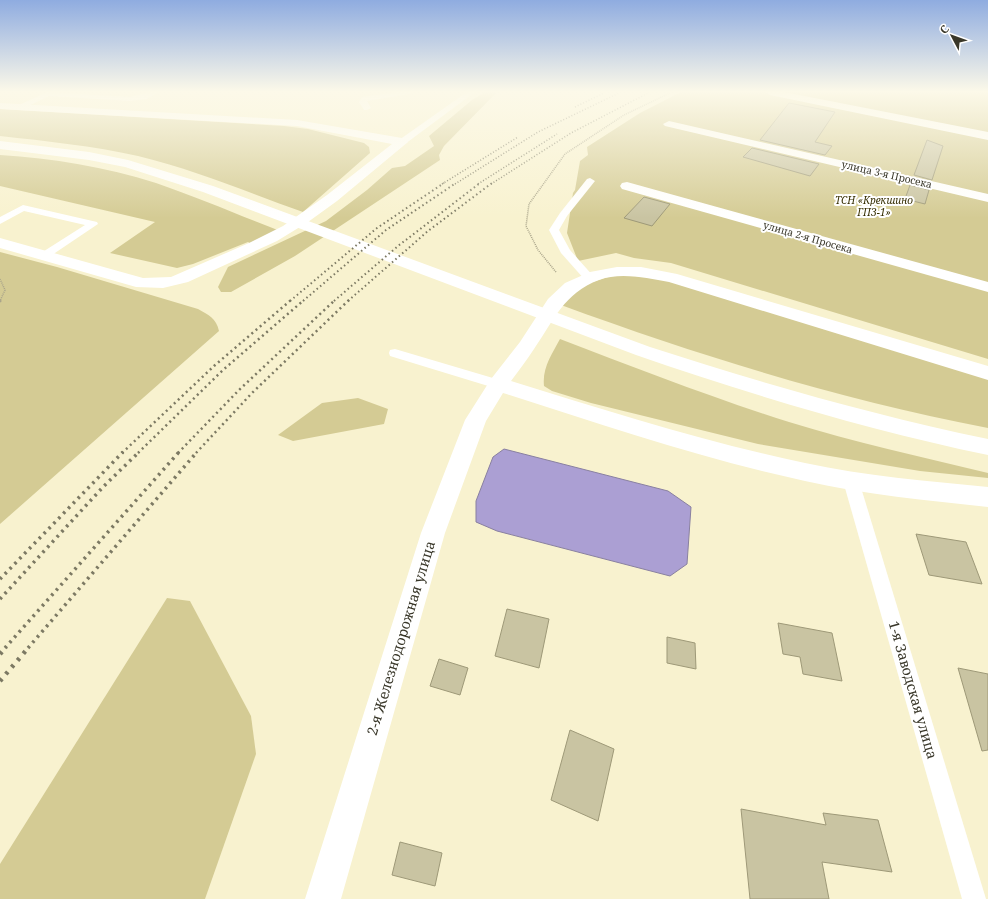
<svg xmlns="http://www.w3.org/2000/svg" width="988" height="899" font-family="'Noto Serif',serif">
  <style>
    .green { fill: #d4cb94 }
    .water { fill: #ab9fd3; stroke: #8980a0 }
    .building { fill: #c9c4a2; stroke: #9e9978 }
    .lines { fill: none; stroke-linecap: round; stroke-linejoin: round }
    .path-far1 { stroke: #a9a48a; stroke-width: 1.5; stroke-dasharray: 1 1; stroke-linecap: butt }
    .path { stroke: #a9a48a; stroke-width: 2; stroke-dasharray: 2 2; stroke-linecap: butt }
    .service { fill: #fff; fill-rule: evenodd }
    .minor { fill: #fff; fill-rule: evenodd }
    .tertiary { fill: #fff; fill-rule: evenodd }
    .secondary { fill: #fff; fill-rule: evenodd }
    .rail-far4 { stroke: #7c7963; stroke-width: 1.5; stroke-dasharray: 1 2; stroke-linecap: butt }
    .rail-far3 { stroke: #7c7963; stroke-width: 2; stroke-dasharray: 1.5 3; stroke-linecap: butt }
    .rail-far2 { stroke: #7c7963; stroke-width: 2.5; stroke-dasharray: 2 3.5; stroke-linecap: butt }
    .rail-far1 { stroke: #7c7963; stroke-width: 3.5; stroke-dasharray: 2.5 4.5; stroke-linecap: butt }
    .rail { stroke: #7c7963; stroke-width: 4.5; stroke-dasharray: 3 6; stroke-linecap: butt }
    .labels { text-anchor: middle; stroke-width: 4; stroke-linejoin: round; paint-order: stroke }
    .far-street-label { font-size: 10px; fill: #393729; stroke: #fff }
    .far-park-label { font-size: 10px; font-style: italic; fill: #352d00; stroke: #fff }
    .near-street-label { font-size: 14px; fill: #393729; stroke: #fff }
  </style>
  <rect width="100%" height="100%" fill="#f8f2cf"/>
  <!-- green -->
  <g class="green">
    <path d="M485 92H497L444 146 439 155 440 160 295 256 231 292H221L218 287 228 267 326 221 367 190 392 168 405 166 434 146 429 136 472 100Z"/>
    <path d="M681 92H988V359L671 263 634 258 616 253 578 261 567 233 573 193 575 190 580 161 588 155 587 147 640 113Z"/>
    <path d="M0 109 284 126 308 129 364 143 369 147 370 153 303 212C249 193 196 170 138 156 93 146 46 141 0 136Z"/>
    <path d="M0 155C53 158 105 167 156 183 202 199 241 216 285 233L257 247 248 242 193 264 177 268 110 253 155 222 0 186Z"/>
    <path d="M0 252 57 267 198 309C209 315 216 318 219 331L0 524Z"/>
    <path d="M615 275 661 278 988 375V428C842 400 700 356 561 305L579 286Z"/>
    <path d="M560 339C636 368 710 397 789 422 854 442 921 457 988 473V478L920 471 758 444 591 403 552 391 544 386C542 368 552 354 560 339Z"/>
    <path d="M358 398 388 409 384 424 293 441 278 435 322 403Z"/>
    <path d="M167 598 190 601 251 716 256 754 205 899H0V864Z"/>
  </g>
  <!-- water -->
  <path class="water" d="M504 449 668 491 691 507 687 564 670 576 497 531 476 522V501L493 457Z"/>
  <!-- building -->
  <g class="building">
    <path d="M789 103 835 112 815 142 832 146 825 155 760 140Z"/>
    <path d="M927 140 943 146 932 180 914 175Z"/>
    <path d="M752 148 819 164 810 176 743 157Z"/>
    <path d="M910 185 929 190 925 204 905 199Z"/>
    <path d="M644 197 670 204 652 226 624 218Z"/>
    <path d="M916 534 966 542 982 584 929 575Z"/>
    <path d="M507 609 549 619 539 668 495 656Z"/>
    <path d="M778 623 832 633 842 681 803 674 800 657 783 654Z"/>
    <path d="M667 637 695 643 696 669 667 663Z"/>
    <path d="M439 659 468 668 460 695 430 686Z"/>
    <path d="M958 668 988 674V750L982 751Z"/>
    <path d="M570 730 614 749 598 821 551 800Z"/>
    <path d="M741 809 826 825 823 813 878 820 892 872 822 862 829 899H750Z"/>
    <path d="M400 842 442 853 435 886 392 875Z"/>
  </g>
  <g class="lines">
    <!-- path-far1 -->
    <g class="path-far1">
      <path d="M556 272 538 250 526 226 529 204 565 154 624 115 672 92"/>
      <path d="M0 279 5 290 0 301"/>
    </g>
    <!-- path -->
    <path class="path" d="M0 302 1 300"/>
    <!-- service -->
    <g class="service">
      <path d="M47 92 130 97C139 95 148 91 158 92L147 99 130 101 49 96 22 109 15 107Z"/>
      <path d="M397 92H413L409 94 367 101 371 108 367 110H364L359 102 362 97Z"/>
      <path d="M467 92H475L405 144H399V140Z"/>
      <path d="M590 178 595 181 567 216 559 230 570 250 595 278 589 281 585 280 561 253 549 230 560 213 587 179Z"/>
      <path d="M23 205 97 222 98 224 49 257H41L40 255 41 253 85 225 24 211 0 224V217Z"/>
      <path d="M395 349 503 381 505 384 503 387 498 389 390 356 389 353 390 350Z"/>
      <path d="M851 475 857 476 859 481 986 899H962L843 481 845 476Z"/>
    </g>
    <!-- minor -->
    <g class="minor">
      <path d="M765 92H784L988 132V140L770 95Z"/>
      <path d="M669 121 988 194V202L665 126 663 124Z"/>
      <path d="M627 182 988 282V292L622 189 620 186 622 183Z"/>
    </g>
    <!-- tertiary -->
    <g class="tertiary">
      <path d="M0 103 297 120 402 138 408 142 337 201 308 222 277 241 188 282 163 288 136 287 0 248V238L143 278 171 277 249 243 283 226 327 195 392 144 297 126 0 109Z"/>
      <path d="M617 267H641L677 274 988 366V380L669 282C647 278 620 272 599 280 564 293 554 320 534 349 527 360 519 370 511 381 608 411 705 442 805 463 866 476 927 481 988 487V507C927 500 866 495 805 481 702 459 603 425 503 393L486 421 445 533 341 899H305L421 533 465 420 491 379 520 342 548 299 565 283 590 272Z"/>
    </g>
    <!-- secondary -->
    <path class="secondary" d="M0 141 89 152 128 160 213 186 650 347C761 383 873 415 988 439V455C868 430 752 395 636 355L203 192 125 167 89 160 0 149Z"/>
    <!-- rail-far4 -->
    <g class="rail-far4">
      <path d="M575 107 604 93"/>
      <path d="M442 184 518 137"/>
      <path d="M455 184 538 132 621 92"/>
      <path d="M478 184 557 134"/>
      <path d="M491 184 571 133 650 92"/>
    </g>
    <!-- rail-far3 -->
    <g class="rail-far3">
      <path d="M290 301 377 228 444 183"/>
      <path d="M303 301 386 230 456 183"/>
      <path d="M334 301 398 246 480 183"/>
      <path d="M348 301 428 231 492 183"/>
    </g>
    <!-- rail-far2 -->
    <g class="rail-far2">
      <path d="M122 453 214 366 291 300"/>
      <path d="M138 453 223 370 304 300"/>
      <path d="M178 453 239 390 335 300"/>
      <path d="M196 453 252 393 349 300"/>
    </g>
    <!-- rail-far1 -->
    <g class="rail-far1">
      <path d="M0 579 123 452"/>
      <path d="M0 599 103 487 139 452"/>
      <path d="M5 648 179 452"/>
      <path d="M28 648 197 452"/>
    </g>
    <!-- rail -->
    <g class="rail">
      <path d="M0 654 6 647"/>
      <path d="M0 681 29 647"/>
    </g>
  </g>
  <!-- sky -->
  <linearGradient id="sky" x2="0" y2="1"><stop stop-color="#8face0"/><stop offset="0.42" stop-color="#fcf9e9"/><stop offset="1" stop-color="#fcf9e9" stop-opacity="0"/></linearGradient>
  <rect width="988" height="218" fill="url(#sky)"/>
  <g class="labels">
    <!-- far-street labels -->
    <g class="far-street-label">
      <text transform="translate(887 174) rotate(13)" y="4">улица 3-я Просека</text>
      <text transform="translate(808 237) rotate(16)" y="4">улица 2-я Просека</text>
    </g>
    <!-- far-park labels -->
    <g class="far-park-label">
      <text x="874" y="204">ТСН «Крекшино<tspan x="874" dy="12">ГПЗ-1»</tspan></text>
    </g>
    <!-- near-street labels -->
    <g class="near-street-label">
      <text transform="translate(401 638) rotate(-73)" y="5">2-я Железнодорожная улица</text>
      <text transform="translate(913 690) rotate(74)" y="5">1-я Заводская улица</text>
    </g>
  </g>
  <!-- north arrow -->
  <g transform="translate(952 36) rotate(311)" stroke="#ffffff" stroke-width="3" paint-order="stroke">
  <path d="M0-3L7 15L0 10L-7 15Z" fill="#393729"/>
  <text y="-6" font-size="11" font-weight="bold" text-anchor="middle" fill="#393729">С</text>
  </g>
</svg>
